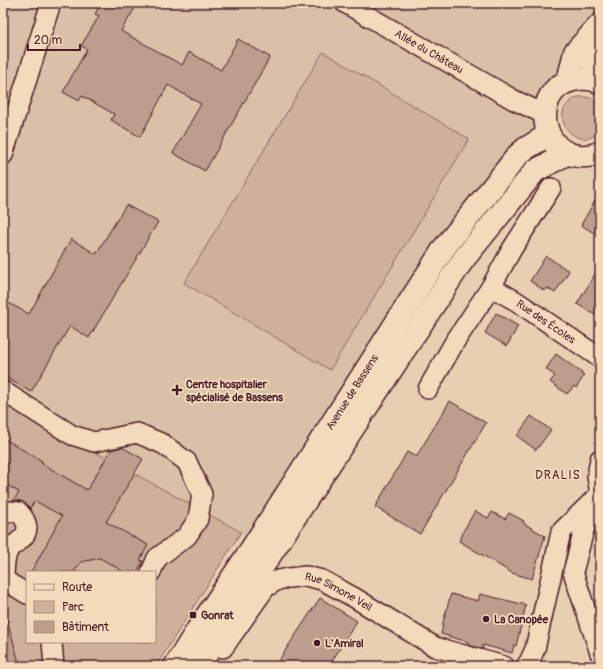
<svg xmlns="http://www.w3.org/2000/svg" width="603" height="669" font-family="Pangolin,sans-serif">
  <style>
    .built { fill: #dac0a6; fill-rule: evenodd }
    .green { fill: #ceb19b; stroke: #8c6863; fill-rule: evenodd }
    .building { fill: #bb9e8c; stroke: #4a1f2b }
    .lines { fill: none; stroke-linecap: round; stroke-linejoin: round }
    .minor-casing { stroke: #4a1f2b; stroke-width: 22 }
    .major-casing { stroke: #4a1f2b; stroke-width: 25 }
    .minor { stroke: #f2daba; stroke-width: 19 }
    .major { stroke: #f2daba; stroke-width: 22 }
    .poi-dot { fill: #4a1f2b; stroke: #f2daba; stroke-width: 1.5 }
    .labels { text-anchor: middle; stroke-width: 3.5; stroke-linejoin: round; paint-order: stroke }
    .street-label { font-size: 11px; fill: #4a1f2b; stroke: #f2daba }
    .poi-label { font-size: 11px; font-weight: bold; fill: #4a1f2b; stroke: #f2daba; text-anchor: start }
    .neighbourhood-label { font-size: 12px; letter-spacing: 1px; fill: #4a1f2b; stroke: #f2daba }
  </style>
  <rect width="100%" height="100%" fill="#e8cfb1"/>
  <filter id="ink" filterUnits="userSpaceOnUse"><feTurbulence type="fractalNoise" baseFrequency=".025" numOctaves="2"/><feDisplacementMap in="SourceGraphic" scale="8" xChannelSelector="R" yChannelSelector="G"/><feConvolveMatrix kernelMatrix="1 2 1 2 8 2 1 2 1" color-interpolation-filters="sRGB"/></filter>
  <g filter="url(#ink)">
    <!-- built -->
    <path class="built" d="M3 3H600V82L568 81 545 125 525 149 254 538 241 532 156 666H3ZM27 572H155V642H27Z"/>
    <!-- green -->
    <g class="green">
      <path d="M323 52 469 139 330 370 184 283Z"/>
      <path d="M578 97C587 96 594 98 600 105V130C579 157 541 113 578 97Z"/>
      <path d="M3 402 241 532 156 666H3ZM27 572H155V642H27Z"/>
    </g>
    <!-- building -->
    <g class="building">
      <path d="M101 3H138L121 31 182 65 189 52 221 70 238 39 270 57 205 171 173 153 201 104 168 85 140 137 111 120 114 114 82 96 79 101 63 92 87 49 81 46 99 16 95 14Z"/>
      <path d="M600 192V223L594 233 581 225Z"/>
      <path d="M126 205 158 222 89 338 70 326 31 392 3 376V300L29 314 71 239 96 254Z"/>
      <path d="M546 256 569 271 555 293 547 288 545 291 530 281Z"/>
      <path d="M600 266V318L577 304Z"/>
      <path d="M496 313 518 326 507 346 485 333Z"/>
      <path d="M556 354 582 373 581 374 584 376 576 388 574 386 567 394 550 382 555 376 546 369Z"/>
      <path d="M450 401 486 423 420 534 375 507 407 452 416 457Z"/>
      <path d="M531 416 551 430 536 450 517 436Z"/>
      <path d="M3 438 42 461 41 463 87 490 111 450 122 447 143 459 106 522 148 545 140 560 143 561 137 572H124L100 558 81 562 74 572H31L62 516 35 501 30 508 27 505 21 501 14 500 19 492 3 483Z"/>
      <path d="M475 511 488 518 492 512 505 519 509 513 524 521 523 523 545 536 532 579 512 573 459 541 463 534 462 533Z"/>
      <path d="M451 594 478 601 480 594 526 605 516 646 514 645 512 653 483 645V649L468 645V642L441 634 443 626H442Z"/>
      <path d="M320 598 357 621 329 666H275Z"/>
      <path d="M7 619 20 666H3V620Z"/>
    </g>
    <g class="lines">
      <defs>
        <g id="minor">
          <path id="s1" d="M345 3 514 100 544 114"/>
          <path d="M3 155 51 3"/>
          <path id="s2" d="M491 287 516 301 600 358"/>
          <path d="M428 389 454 343 491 287 512 249 551 188"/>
          <path d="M3 391 72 435 94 442 137 433 163 444 187 462 202 494 198 519 187 536 157 558 151 572"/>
          <path d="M600 459 597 476 600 495"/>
          <path d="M595 505 585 526 573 572 600 653"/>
          <path d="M3 515 9 511 19 512C28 522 31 532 19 541 16 544 11 546 9 549 4 558 4 570 4 580"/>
          <path d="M3 579 27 594"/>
          <path d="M52 642 54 666"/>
          <path id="s3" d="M223 648 266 587 278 580 289 578 306 576 322 580 355 598 435 647 504 666"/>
          <path d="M526 666 529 662 535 649 561 532 599 495"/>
        </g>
        <g id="major">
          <path d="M589 38 596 81"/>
          <path d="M568 81 575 52 600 25"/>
          <path d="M600 82C591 78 582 78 573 80 525 91 542 173 600 153"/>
          <path id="s4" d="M175 666 198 629 252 548 444 248 518 155 525 149 548 135"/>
          <path d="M199 666 263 566 463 260 535 171 568 153"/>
        </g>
      </defs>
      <!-- minor casing -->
      <use href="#minor" class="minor-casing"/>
      <!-- major casing -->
      <use href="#major" class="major-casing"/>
      <!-- minor -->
      <use href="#minor" class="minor"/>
      <!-- major -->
      <use href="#major" class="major"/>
    </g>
  </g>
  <!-- markers -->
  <g class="poi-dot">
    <path d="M175 384h4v4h4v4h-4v4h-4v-4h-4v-4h4z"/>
    <rect x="189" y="611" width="8" height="8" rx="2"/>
    <circle cx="486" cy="619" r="4"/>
    <circle cx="317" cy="643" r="4"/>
  </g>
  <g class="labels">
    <!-- street labels -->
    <g class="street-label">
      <text dy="4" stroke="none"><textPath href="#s1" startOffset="97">Allée du Château</textPath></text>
      <text dy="4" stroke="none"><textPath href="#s2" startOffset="65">Rue des Écoles</textPath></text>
      <text dy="4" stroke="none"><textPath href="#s4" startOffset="326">Avenue de Bassens</textPath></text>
      <text dy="4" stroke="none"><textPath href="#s3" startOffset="153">Rue Simone Veil</textPath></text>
    </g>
    <!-- poi labels -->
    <g class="poi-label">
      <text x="186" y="388">Centre hospitalier<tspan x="186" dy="13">spécialisé de Bassens</tspan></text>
      <text x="201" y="619">Gonrat</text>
      <text x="494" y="623">La Canopée</text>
      <text x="325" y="647">L'Amiral</text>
    </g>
    <!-- neighbourhood labels -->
    <g class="neighbourhood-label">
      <text x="558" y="479">DRALIS</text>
    </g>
  </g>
  <!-- margin -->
  <rect width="603" height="669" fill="none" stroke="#f2daba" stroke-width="16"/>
  <rect x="8" y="8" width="587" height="653" fill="none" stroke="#4a1f2b" stroke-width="1.5" filter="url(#ink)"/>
  <!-- legend -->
  <rect x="26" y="571" width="130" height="72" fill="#f2daba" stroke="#af8f81"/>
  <rect x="34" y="584" width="20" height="6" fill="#f2daba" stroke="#af8f81"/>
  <text x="62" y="591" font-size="12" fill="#4a1f2b">Route</text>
  <rect x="34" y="601" width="20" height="12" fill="#ceb19b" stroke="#af8f81"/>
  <text x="62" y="611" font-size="12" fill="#4a1f2b">Parc</text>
  <rect x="34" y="621" width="20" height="12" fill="#bb9e8c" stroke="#af8f81"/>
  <text x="62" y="631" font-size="12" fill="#4a1f2b">Bâtiment</text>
  <!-- scale -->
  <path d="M28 44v6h52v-6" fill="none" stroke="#4a1f2b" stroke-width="2"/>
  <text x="34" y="44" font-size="12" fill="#4a1f2b" stroke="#f2daba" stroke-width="3" paint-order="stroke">20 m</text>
</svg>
